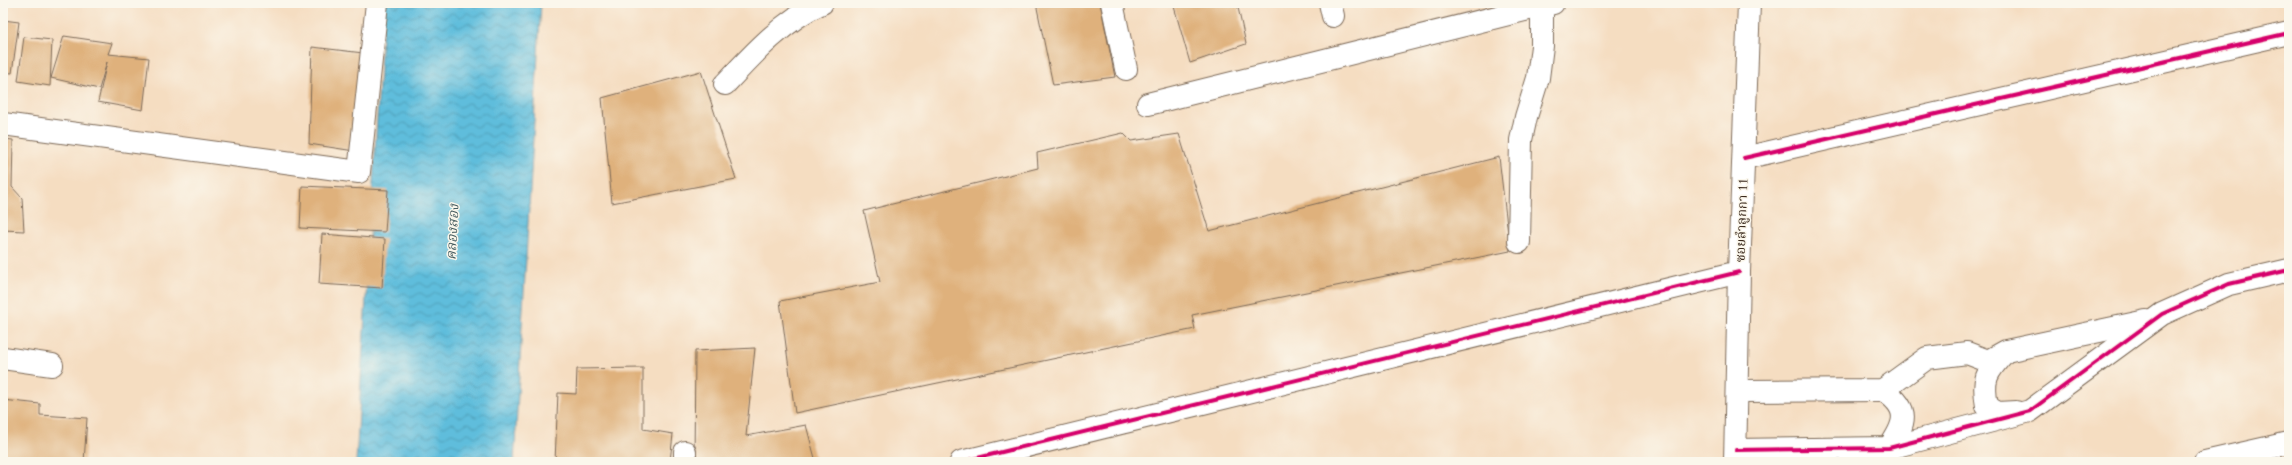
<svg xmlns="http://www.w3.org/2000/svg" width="2292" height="465" font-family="Cardo,'Noto Serif Thai',serif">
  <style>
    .water { fill: url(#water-waves); stroke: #4c747d }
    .building { fill: #dfb17c }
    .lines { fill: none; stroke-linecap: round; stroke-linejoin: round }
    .minor-casing { stroke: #7c6957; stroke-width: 24 }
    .minor { stroke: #fff; stroke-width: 22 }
    .cycleway-casing { stroke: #fbf7ec; stroke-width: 6 }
    .cycleway { stroke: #d6006c; stroke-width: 4 }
    .labels { text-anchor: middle; stroke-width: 3; stroke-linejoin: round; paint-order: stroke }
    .street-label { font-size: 13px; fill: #3b2a1e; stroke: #fbf7ec }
    .water-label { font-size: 14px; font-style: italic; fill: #475d60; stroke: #fbf7ec }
  </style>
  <defs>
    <pattern id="water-waves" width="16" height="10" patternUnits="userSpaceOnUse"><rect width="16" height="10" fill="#5ebddc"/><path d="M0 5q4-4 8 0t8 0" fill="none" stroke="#4f9ab2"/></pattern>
  </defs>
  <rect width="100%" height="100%" fill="#fbf7ec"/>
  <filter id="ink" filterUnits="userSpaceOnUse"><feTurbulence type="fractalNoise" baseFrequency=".025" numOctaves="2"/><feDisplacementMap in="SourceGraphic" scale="8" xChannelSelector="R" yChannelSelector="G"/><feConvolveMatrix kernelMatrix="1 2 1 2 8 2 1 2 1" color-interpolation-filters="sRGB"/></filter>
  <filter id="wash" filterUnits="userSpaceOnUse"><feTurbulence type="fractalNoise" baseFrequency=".012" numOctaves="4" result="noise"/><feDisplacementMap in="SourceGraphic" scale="16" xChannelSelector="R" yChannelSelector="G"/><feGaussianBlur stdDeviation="0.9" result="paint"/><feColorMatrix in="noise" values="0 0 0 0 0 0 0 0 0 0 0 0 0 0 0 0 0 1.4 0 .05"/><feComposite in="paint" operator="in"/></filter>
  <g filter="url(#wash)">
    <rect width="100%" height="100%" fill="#f5ddc1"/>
    <!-- water -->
    <path class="water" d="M384 3H541L514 462H356Z"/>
    <g id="blocks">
      <!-- building -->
      <g class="building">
        <path d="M1036 3H1100L1115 77 1053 85Z"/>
        <path d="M1173 3H1237L1246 44 1190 63Z"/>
        <path d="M3 20 19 22 12 73 3 72Z"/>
        <path d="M64 36 112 43 108 54 149 58 143 110 98 102 107 62 99 89 51 78Z"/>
        <path d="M24 37 52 40 50 86 18 81Z"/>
        <path d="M312 47 372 54 361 152 309 144Z"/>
        <path d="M701 71 736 179 612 203 602 98Z"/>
        <path d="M1123 133 1131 141 1179 134 1209 231 1499 157 1510 251 1192 315 1195 329 795 413 780 301 880 282 864 211 1038 168 1037 153Z"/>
        <path d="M3 139 13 140 12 187 22 198 24 231 3 230Z"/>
        <path d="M302 186 388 190 385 232 300 228Z"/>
        <path d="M322 234 385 239 382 288 319 284Z"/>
        <path d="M755 348 746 436 806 425 816 462H694L695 351Z"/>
        <path d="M643 368V429L673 434 670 462H555L558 393 576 394 577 369Z"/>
        <path d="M3 400 40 404V415L87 418 84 462H3Z"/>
      </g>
    </g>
  </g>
  <g filter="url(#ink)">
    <use href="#blocks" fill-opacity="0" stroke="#7c6957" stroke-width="1"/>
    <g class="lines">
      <defs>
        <g id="minor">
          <path d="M1112 3 1126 69"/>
          <path d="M1330 3 1333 16"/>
          <path d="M725 84C752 55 785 19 822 3"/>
          <path d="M1148 104 1553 3"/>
          <path d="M3 124 359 172 377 3"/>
          <path d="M1744 158 2289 33"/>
          <path d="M1519 242 1521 140 1526 117 1538 78 1542 46V6"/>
          <path d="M2004 353C1986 373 1982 379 1987 406L1997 413 2016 412"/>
          <path d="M3 358 52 365"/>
          <path d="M1883 390C1911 409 1906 423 1889 448"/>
          <path d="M1738 391 1883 390 1927 358 1967 353 1988 361 2006 351 2146 321"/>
          <path d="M1736 450 1889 448 2030 411 2162 314 2229 284 2289 270"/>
          <path d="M685 462V452"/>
          <path d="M961 462 1739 272"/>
          <path d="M1735 462 1739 272 1749 3"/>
          <path d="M2205 462 2289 443"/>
        </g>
      </defs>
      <!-- minor casing -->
      <use href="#minor" class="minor-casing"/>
      <!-- minor -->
      <use href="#minor" class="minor"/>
      <defs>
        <g id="cycleway">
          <path d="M1744 158 2289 33"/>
          <path d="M1736 450 1889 448 2030 411 2162 314 2229 284 2289 270"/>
          <path d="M961 462 1739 272"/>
        </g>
      </defs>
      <!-- cycleway casing -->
      <use href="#cycleway" class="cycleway-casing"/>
      <!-- cycleway -->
      <use href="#cycleway" class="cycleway"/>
    </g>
  </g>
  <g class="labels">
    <!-- street labels -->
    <g class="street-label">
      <text transform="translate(1741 220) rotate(-88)" y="5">ซอยลำลูกกา 11</text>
    </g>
    <!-- water labels -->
    <g class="water-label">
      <text transform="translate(452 232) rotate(-87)" y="5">คลองสอง</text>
    </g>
  </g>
  <!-- margin -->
  <rect width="2292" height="465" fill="none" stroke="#fbf7ec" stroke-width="16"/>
</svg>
